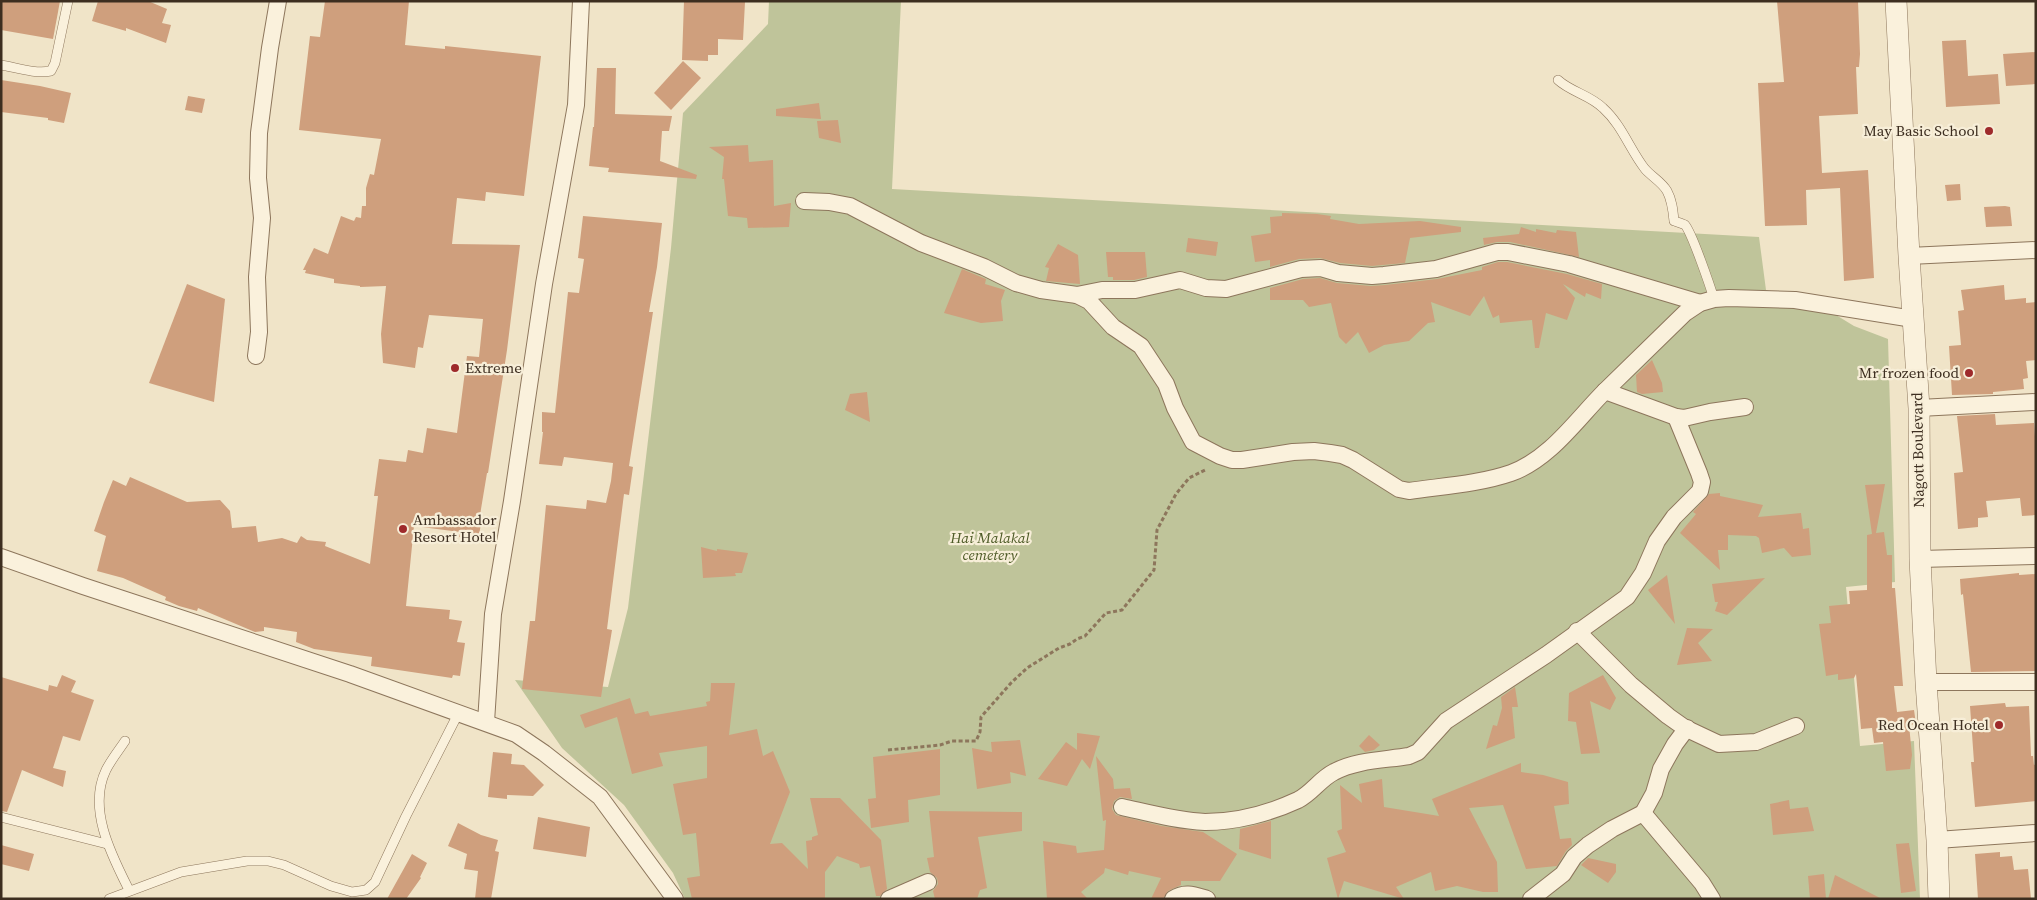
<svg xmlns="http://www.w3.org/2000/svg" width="2037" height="900" font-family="'Source Serif 4',serif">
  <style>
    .cemetery { fill: #bfc49a }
    .building { fill: #cf9f7d }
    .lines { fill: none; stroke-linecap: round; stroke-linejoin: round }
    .service-casing { stroke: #8d765c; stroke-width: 10 }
    .minor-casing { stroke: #8d765c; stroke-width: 18 }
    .tertiary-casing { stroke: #8d765c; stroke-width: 22 }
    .path { stroke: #8d765c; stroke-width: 3; stroke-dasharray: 4 2.5; stroke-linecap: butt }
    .service { stroke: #faf1dc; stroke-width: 9 }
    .minor { stroke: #faf1dc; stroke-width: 16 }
    .tertiary { stroke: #faf1dc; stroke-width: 21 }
    .poi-dot { fill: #9e2a2b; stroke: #f7eed8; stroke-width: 2 }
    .labels { text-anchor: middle; stroke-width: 4.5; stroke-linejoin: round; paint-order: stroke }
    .poi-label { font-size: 15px; fill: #3d2e20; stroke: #f7eed8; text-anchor: end }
    .street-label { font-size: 15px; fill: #3d2e20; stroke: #f7eed8 }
    .park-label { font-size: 15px; font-style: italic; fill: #4d5a26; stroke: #f7eed8 }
  </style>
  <rect width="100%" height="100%" fill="#f0e4c8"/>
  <!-- cemetery -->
  <path class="cemetery" d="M769 1H901L892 189 1759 237 1766 290 1836 315 1854 326 1888 339 1895 582 1846 587 1860 746 1914 741 1920 899H685L673 873 624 805 562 748 515 680 608 687 628 608 671 248 683 113 768 24Z"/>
  <!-- building -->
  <g class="building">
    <path d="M1 1H60L53 39 1 30Z"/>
    <path d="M98 1H148L167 9 162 23 171 25 166 43 126 28V31L92 21Z"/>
    <path d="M325 1H409L405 45 445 49V46L541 56 524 196 486 192 485 201 457 198 452 244 520 245 507 350 488 473H487L481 509 479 524H481L478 540 459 537 460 532 414 526 406 606 450 610 449 619 462 621 457 642 465 643 460 676 453 675 452 678 371 666 372 657 314 649 296 642 297 632 264 627V631L255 632 198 608 197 611 179 606 165 600 166 597 123 578 97 571 106 536 94 531 104 502 113 480 126 486 130 477 187 502 220 500 230 511 232 528 256 526 258 542 282 538 297 543 301 536 307 540 326 542 325 546 370 564 378 496H374L379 459 406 462 408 450 423 453 427 428 457 433 467 356 479 357 483 319 429 315 423 348 418 347 415 368 383 363 381 334 386 286 360 287V286L334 283V279L305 273 306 270H303L314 248 328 254 341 216 354 221 356 217 361 218 362 206H366V188L370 174 374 175 381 139 299 130 310 36 320 37Z"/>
    <path d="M684 1 745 2 743 40 718 39V55H708V61L682 60Z"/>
    <path d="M1777 1H1858L1860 54 1859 67H1856L1858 114 1819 116 1822 173 1868 170 1874 278 1844 281 1840 188 1806 190 1807 225 1765 226 1758 83 1784 82Z"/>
    <path d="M1966 40 1968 76 1998 74 2000 104 1946 107 1942 41Z"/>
    <path d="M2036 52V84L2006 86 2003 54Z"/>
    <path d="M683 61 701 78 671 110 654 93Z"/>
    <path d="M597 68H616L615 114 672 116 669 131H662L660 161 697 175 696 179 608 172 609 168 589 166 593 127H594Z"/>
    <path d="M1 80 40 86 71 93 64 123 48 120V118L1 112Z"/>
    <path d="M188 96 205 99 202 113 185 110Z"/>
    <path d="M819 103 821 119 776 116V109Z"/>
    <path d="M838 120 841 143 819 138 817 121Z"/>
    <path d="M748 145 749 162 773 160 774 206 791 203 789 227 748 228 747 218 728 216 724 179H722L724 157 709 147Z"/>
    <path d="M1960 184 1961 200 1947 201 1945 185Z"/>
    <path d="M2005 206 2010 207 2012 226 1986 227 1984 207Z"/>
    <path d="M1282 213 1317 214 1331 216 1330 219 1359 224 1420 221 1461 227V232L1410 238 1405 263 1372 266 1340 263 1320 258 1299 259 1270 267V260L1255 262 1251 236 1271 233 1270 217 1282 216Z"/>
    <path d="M583 216 662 223 657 267 649 312H653L629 466 633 467 629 495 624 494 607 629 612 630 601 697 522 689 530 621H535L546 505 586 509 587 500 606 503 611 481 613 463 564 457 562 466 539 464 543 432H542V412L555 413 568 292 579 293 584 259 578 258Z"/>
    <path d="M1521 227 1536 232V229L1556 233 1557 230 1576 232 1579 257 1510 242H1497L1484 245 1483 238 1519 234Z"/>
    <path d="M1188 238 1218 242 1216 256 1186 252Z"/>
    <path d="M1058 244 1078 255 1080 284 1046 281 1049 268 1045 267Z"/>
    <path d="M1106 252H1145L1147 277 1134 280H1113V277H1108Z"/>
    <path d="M1498 262H1507L1567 274 1602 284 1601 299 1586 293 1585 297 1563 284 1575 298 1567 320 1546 313 1539 348H1535L1532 320 1500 323 1499 315 1493 318 1484 296 1470 316 1431 302 1435 322 1428 323 1409 341 1384 345 1369 353 1358 332 1346 344 1339 337 1331 303 1309 307 1303 300H1270V288L1303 279 1320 278 1337 283 1371 286 1385 285 1437 279 1482 270V267Z"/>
    <path d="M962 269 986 279 985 284 1005 290 1001 301 1003 321 981 323 944 313Z"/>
    <path d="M187 284 225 299 214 402 149 383Z"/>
    <path d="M2004 285 2005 300 2026 298V303L2036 302V360L2026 361 2028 378 2023 379 2024 389 1993 392V394L1952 395 1949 346 1961 345 1958 311 1964 310 1961 290Z"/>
    <path d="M1652 360 1662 383 1663 392 1642 394 1637 392 1636 375Z"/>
    <path d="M867 392 870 422 845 410 850 394Z"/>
    <path d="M1995 414 1996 425 2034 423 2036 450V515L2022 516 2020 498 1986 501 1988 517 1978 518V527L1958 529 1954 473 1963 472 1957 416Z"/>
    <path d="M1885 484 1876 533 1884 532 1887 555H1892V588H1895L1903 686H1894L1897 712 1914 710 1916 724 1909 725 1912 755 1910 769 1886 771 1883 742 1874 743 1872 728 1861 729 1856 674 1854 678 1838 680V674L1826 676 1819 624 1831 623 1829 606 1850 604 1849 591 1867 590V535L1872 534 1865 485Z"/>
    <path d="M1720 493V496L1763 505 1758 517 1801 513 1803 529 1809 528 1811 555 1792 557 1784 548 1762 553 1759 538 1756 536 1728 535V550H1718L1720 570 1680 533 1696 514 1693 512 1709 494Z"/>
    <path d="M701 547 717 551V549L748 553 742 573H735L736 576 703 578Z"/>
    <path d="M2019 573V575L2036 574V671L1971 672 1963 594 1961 595 1960 579Z"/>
    <path d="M1667 575 1675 624 1648 590Z"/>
    <path d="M1765 578 1727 615 1715 611 1718 602H1715L1712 584Z"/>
    <path d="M1687 628 1713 629 1698 643 1712 661 1677 665Z"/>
    <path d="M62 675 76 681 71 692 94 700 80 741 63 736 53 768 66 771 63 787 22 770 7 812 1 811V677L48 691 49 685 57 687Z"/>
    <path d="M1603 675 1616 698 1610 710 1590 701 1600 753 1581 754 1576 722 1568 721 1569 693Z"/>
    <path d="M711 683H735L729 735 757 729 763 756 773 751 790 792 770 844 782 843 808 869 806 841 812 840V837L818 835 810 798H840L881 840 887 889 880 896H876L870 866 860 868 859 864 837 856 825 872V899H692L687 878 700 876 696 833 683 835 673 784 707 778V746L659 753 663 766 632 774 617 717 585 728 580 715 630 698 635 714 648 711 650 716 707 706 706 702 710 701Z"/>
    <path d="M1515 687 1518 707H1512L1515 738 1486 749 1493 725 1497 726 1502 708 1501 697Z"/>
    <path d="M2005 703 2006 707 2029 706 2031 756H2033L2034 765 2036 764V801L1975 807 1971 762H1974L1970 706Z"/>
    <path d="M1077 733 1100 736 1090 769 1082 759 1067 786 1038 779 1066 742 1077 750Z"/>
    <path d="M1369 735 1380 745 1374 750 1365 752 1359 746Z"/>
    <path d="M1020 740 1026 776 1010 772 1011 783 977 789 972 748 992 752 991 742Z"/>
    <path d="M940 749V795L908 800 909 822 871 828 868 799 876 798 873 757Z"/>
    <path d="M493 752 512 754 511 764 524 765 544 785 533 796 507 795V799L488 797Z"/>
    <path d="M1096 756 1113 779 1114 789 1130 788 1132 799 1120 797 1114 801 1112 809 1116 815 1162 826 1203 832 1237 854 1220 881H1181V885L1168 891 1163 899H1151L1161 878 1129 871 1128 875 1105 868 1104 873 1081 892 1088 899H1047L1043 841 1076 846 1077 853 1104 850 1106 820 1103 821Z"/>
    <path d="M1521 763V772L1543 775 1568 782 1569 804 1554 806 1560 839 1571 838 1572 845 1566 851 1557 866 1526 869 1503 805 1469 808 1497 862 1498 892H1483L1457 886 1435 891 1431 872 1396 887 1404 899 1344 881 1338 899 1327 858 1346 852 1337 831 1342 829 1340 785 1362 803 1359 784 1382 779 1384 807 1439 816 1432 799Z"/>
    <path d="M1789 800 1790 809 1808 807 1814 831 1773 835 1770 804Z"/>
    <path d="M929 811 1022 812V831L978 837 987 888 980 890 977 899H935L933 891 938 884 937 878 930 872 927 858 934 857Z"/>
    <path d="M538 817 590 827 586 857 533 849Z"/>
    <path d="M1271 821V859L1239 849 1240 829Z"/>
    <path d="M458 823 481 835 498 840 495 851 499 852 491 899H475L478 871 464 869 467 854 448 846Z"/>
    <path d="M1909 843 1916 891 1901 893 1896 844Z"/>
    <path d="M1 845 34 854 29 871 1 864Z"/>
    <path d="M2000 852V857L2012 856 2014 870 2028 869 2031 899H1978L1975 854Z"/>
    <path d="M412 854 427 863 420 877 421 878 406 899H387Z"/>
    <path d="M1588 858 1616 864V872L1608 883 1581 865Z"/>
    <path d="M1824 874 1826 899H1810L1808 876Z"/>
    <path d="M1835 875 1882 899H1828Z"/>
  </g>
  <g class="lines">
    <defs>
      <g id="service">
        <path d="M1 65C18 68 34 74 51 71L55 63 68 1"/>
        <path d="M1558 80C1571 92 1590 95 1603 108 1622 125 1630 150 1645 169 1652 177 1662 182 1667 191 1672 200 1673 210 1674 221 1677 222 1682 223 1685 225 1692 233 1710 286 1714 299"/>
        <path d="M125 741C119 750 111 760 106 770 87 809 112 856 129 890"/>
        <path d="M1 817 107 844"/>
        <path d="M109 899 181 872 247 861H268L284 865 331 886 352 892 366 890 375 882 406 816 459 712"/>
      </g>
      <g id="minor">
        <path d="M804 201 829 202 850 206 921 243 984 267 1016 283 1041 290 1077 295 1089 301 1113 327 1141 346 1166 384 1175 408 1193 442 1220 456 1232 460H1242L1293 452 1314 451 1330 453 1342 455 1353 460 1399 489 1409 491C1443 486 1479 484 1511 473 1550 459 1577 419 1605 391 1632 365 1658 339 1685 313L1700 303 1714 299 1729 298 1795 300 1913 319"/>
        <path d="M1909 256 2036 250"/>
        <path d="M1077 295 1102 290H1135L1180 280 1206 288 1226 289 1301 269 1321 268 1338 273 1372 276 1384 275 1436 269 1497 252H1508L1569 264 1700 303"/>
        <path d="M256 356 259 332 257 277 262 218 258 178 259 133 270 48 278 1"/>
        <path d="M1605 391 1676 417 1684 418 1710 412 1745 407"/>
        <path d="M1919 408 2036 402"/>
        <path d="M1 557 83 586 350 674 516 734 544 753 600 797 675 899"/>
        <path d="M1920 559 2036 556"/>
        <path d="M1577 631 1631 685 1668 716 1685 728 1719 744 1756 742 1796 726"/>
        <path d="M1926 682H2036"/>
        <path d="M486 722 493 614 512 501 544 284 576 105 581 1"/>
        <path d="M1122 807C1149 813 1178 821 1205 822 1236 822 1270 813 1298 800 1312 793 1320 779 1334 772 1356 760 1385 760 1409 756L1418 752 1446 721 1546 655 1627 597 1643 573 1657 541 1674 517 1700 491 1702 482 1699 473 1676 417"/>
        <path d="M1643 813 1702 883 1712 899"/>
        <path d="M1937 840 2036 833"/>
        <path d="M889 899 928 882"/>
        <path d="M1173 899C1185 891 1194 895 1207 899"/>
        <path d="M1531 899 1563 874 1574 857 1588 845 1612 829 1643 813 1654 793 1661 769 1675 744 1687 728"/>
      </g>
      <path id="tertiary" d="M1896 1 1909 256 1919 408 1920 559 1926 682 1937 840 1939 899"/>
    </defs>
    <!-- service casing -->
    <use href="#service" class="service-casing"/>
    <!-- minor casing -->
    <use href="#minor" class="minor-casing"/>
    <!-- tertiary casing -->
    <use href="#tertiary" class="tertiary-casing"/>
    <!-- path -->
    <path class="path" d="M888 750 940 745 952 741H976L980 732 981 717 1011 683 1027 668 1059 648 1070 644 1077 639 1085 636 1106 613 1122 610 1154 570 1157 530 1176 494 1189 478 1207 469"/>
    <!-- service -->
    <use href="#service" class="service"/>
    <!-- minor -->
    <use href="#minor" class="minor"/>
    <!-- tertiary -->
    <use href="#tertiary" class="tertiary"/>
  </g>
  <!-- markers -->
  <g class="poi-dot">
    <circle cx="1989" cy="131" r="5"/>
    <circle cx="455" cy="368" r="5"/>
    <circle cx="1969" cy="373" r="5"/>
    <circle cx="403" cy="529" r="5"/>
    <circle cx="1999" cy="725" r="5"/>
  </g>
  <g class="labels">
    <!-- poi labels -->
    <g class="poi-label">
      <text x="1979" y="136">May Basic School</text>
      <text x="465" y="373" text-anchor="start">Extreme</text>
      <text x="1959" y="378">Mr frozen food</text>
      <text x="413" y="525" text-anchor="start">Ambassador<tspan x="413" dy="17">Resort Hotel</tspan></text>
      <text x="1989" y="730">Red Ocean Hotel</text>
    </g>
    <!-- street labels -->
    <g class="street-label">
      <text transform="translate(1918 450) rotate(-91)" y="5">Nagott Boulevard</text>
    </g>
    <!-- park labels -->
    <g class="park-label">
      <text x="990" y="543">Hai Malakal<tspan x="990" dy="17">cemetery</tspan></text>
    </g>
  </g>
  <!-- border -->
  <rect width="2037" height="900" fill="none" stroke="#3d2e20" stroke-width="5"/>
</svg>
